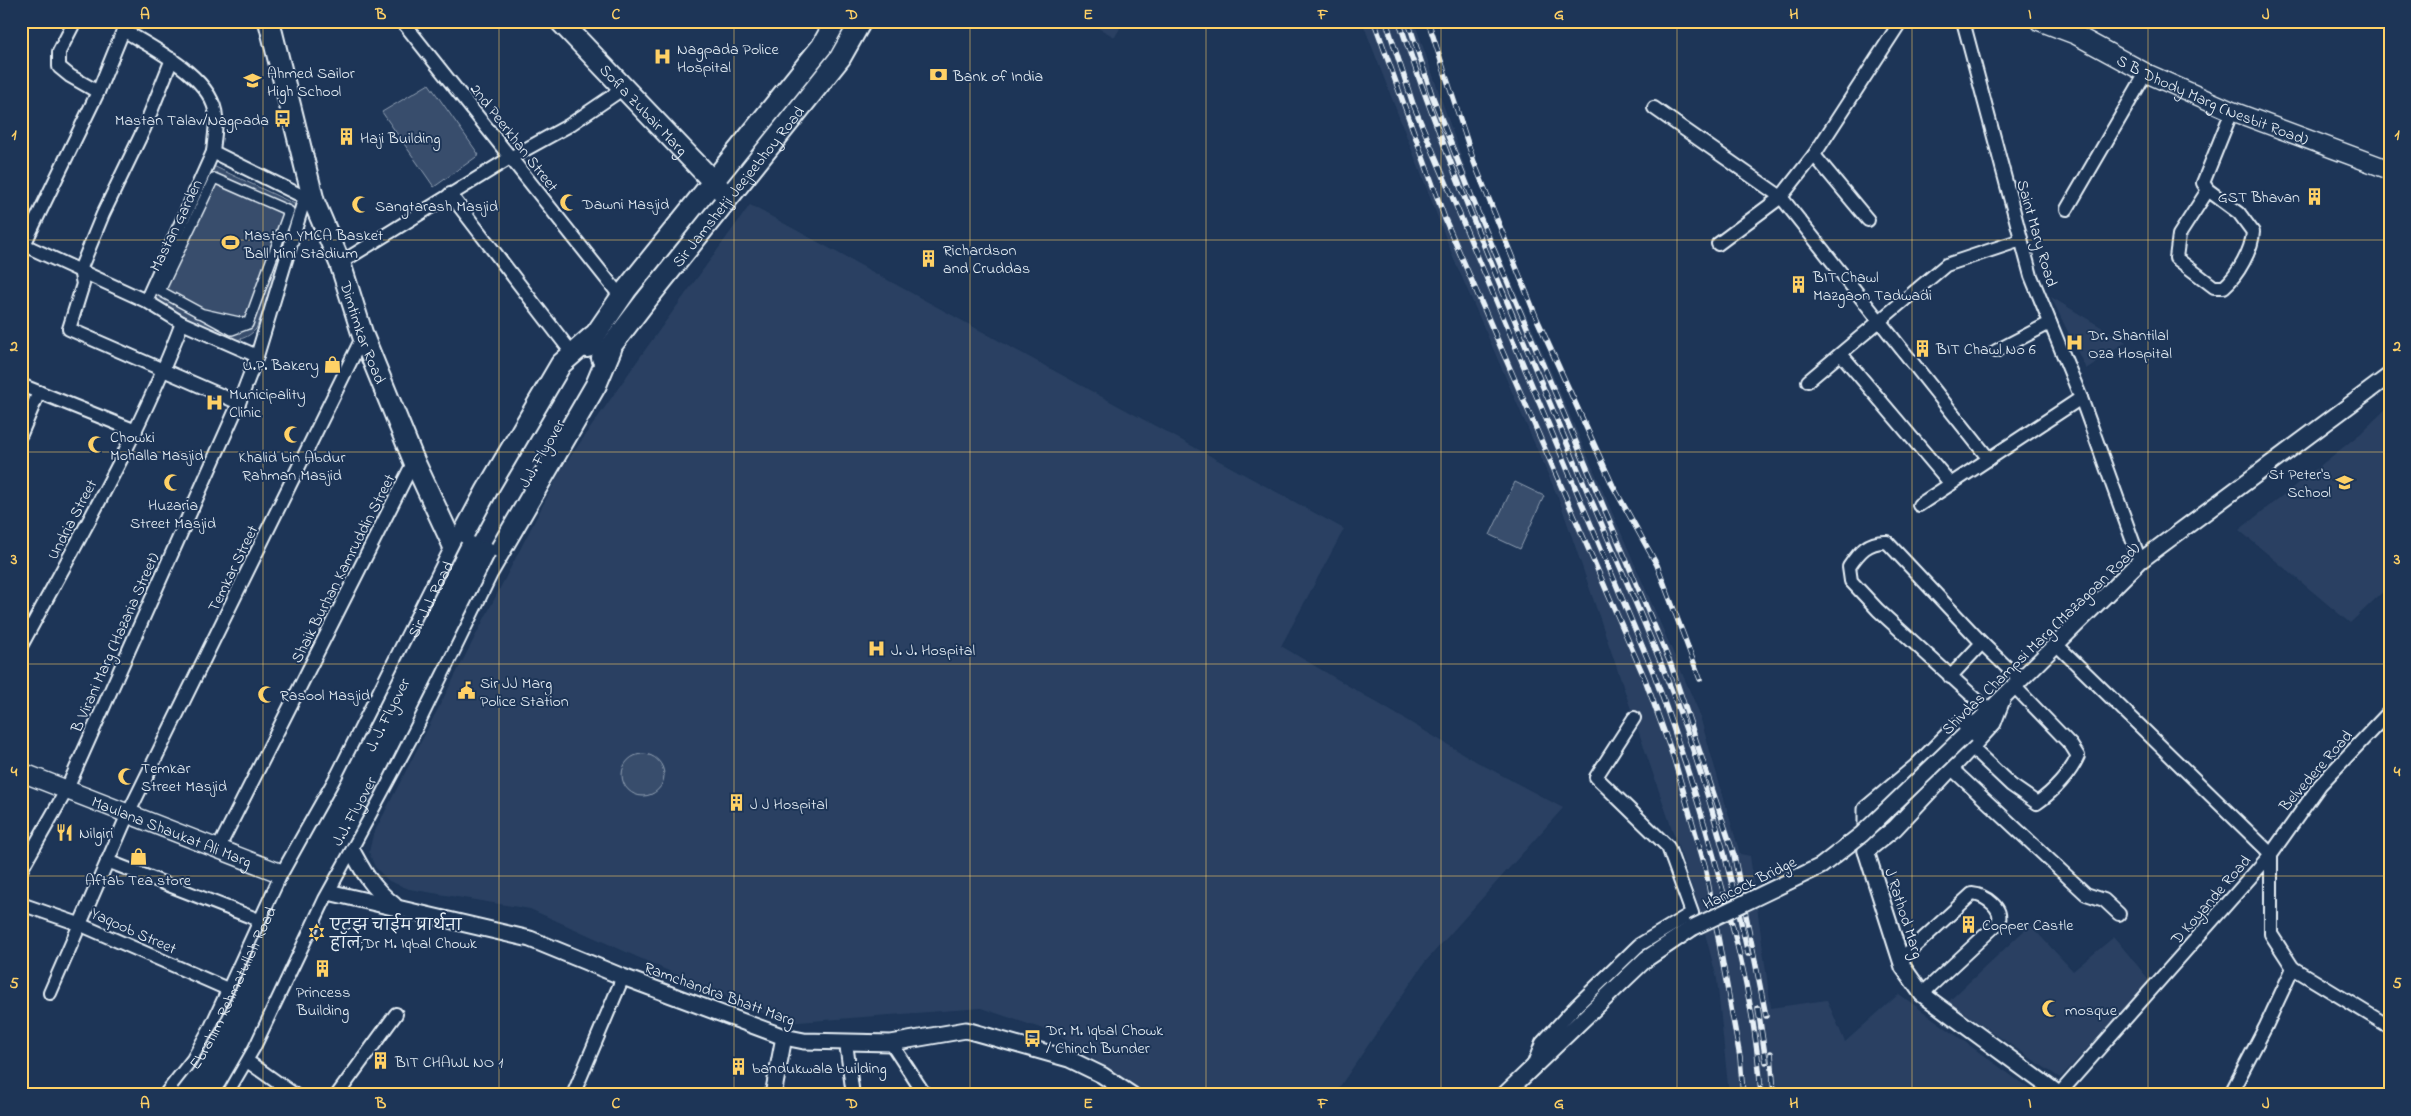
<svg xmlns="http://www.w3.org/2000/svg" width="2411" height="1116" font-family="'Indie Flower','Playpen Sans Deva',sans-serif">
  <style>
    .built { fill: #2a4162 }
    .green { fill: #374d6c; stroke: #909fb2 }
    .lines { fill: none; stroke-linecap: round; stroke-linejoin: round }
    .pedestrian-casing { stroke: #e8f1f8; stroke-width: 12 }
    .minor-casing { stroke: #e8f1f8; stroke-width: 16 }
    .tertiary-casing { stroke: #e8f1f8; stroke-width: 19 }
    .secondary-casing { stroke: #e8f1f8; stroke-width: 21 }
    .primary-casing { stroke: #e8f1f8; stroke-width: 24 }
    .pedestrian { stroke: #1d3557; stroke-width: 9 }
    .minor { stroke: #1d3557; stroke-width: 12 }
    .tertiary { stroke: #1d3557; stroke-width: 15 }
    .secondary { stroke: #1d3557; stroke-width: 18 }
    .primary { stroke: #1d3557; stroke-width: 20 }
    .rail-casing { stroke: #e8f1f8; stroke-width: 5.5 }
    .rail { stroke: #1d3557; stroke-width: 4; stroke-dasharray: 11; stroke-linecap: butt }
    .tertiary-bridge-casing { stroke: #e8f1f8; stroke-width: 19; stroke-linecap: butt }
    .primary-bridge-casing { stroke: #e8f1f8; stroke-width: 24; stroke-linecap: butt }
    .tertiary-bridge { stroke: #1d3557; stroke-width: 15 }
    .primary-bridge { stroke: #1d3557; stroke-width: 20 }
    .grid { fill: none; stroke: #ffd166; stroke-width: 1; stroke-opacity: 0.55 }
    .labels { text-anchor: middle; stroke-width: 4; stroke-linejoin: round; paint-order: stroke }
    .poi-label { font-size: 16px; fill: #e8f1f8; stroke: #1d3557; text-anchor: start }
    .street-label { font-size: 16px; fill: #e8f1f8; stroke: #1d3557 }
    .neatline { fill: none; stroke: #ffd166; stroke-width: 2 }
    .grid-label { font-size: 16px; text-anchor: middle; font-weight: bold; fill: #ffd166 }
  </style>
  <rect width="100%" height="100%" fill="#1d3557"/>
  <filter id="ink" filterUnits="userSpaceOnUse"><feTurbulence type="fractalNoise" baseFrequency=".02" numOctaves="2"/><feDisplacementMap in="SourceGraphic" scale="10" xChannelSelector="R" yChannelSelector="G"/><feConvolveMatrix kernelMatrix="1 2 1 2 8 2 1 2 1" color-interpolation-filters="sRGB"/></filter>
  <g filter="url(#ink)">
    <!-- built -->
    <g class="built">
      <path d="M1085 21H1124L1115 37Z"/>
      <path d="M1362 21H1414L1476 199 1698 710 1740 854 1750 856 1771 1008 1827 1000 1845 1042 1899 994 2038 1095H1729L1717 979 1696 899 1560 502 1454 259Z"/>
      <path d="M750 205 1344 529 1281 646 1477 762 1563 808 1425 962 1334 1095H1148L1055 1033 981 1008 785 1023 530 909 409 889 389 881 375 867 369 852 373 835 561 470 645 350Z"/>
      <path d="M2051 297 2126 342 2086 369Z"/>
      <path d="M2390 405V585L2350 623 2239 530 2360 434Z"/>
      <path d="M2030 925 2073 971 2114 937 2150 981 2060 1078 1948 1002Z"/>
    </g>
    <!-- green -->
    <g class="green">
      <path d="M429 84 479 155 434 187 382 112Z"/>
      <path d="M209 164 303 208 256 329C249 337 242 339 232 341L163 310 154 299 152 290Z"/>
      <path d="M1515 482 1544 496 1520 549 1490 535Z"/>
      <circle cx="643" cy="775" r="21"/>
    </g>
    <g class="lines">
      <defs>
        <path id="pedestrian" d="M199 313 248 324 289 211 214 178 160 291 232 330 248 324"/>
        <g id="minor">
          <path d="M75 21 59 52V67L70 76 98 92"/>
          <path d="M402 21 621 297"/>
          <path d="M1963 21 2031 276 2081 398 2140 561"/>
          <path d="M123 30C153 48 214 78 216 117 216 129 214 141 213 152L312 201"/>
          <path d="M172 59 144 129 103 214 80 270 83 284 69 329 239 403"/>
          <path d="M1654 108 1781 197 1989 459"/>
          <path d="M1814 155 1868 220"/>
          <path d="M2208 190 2179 235 2176 258 2214 287H2224C2238 275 2252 250 2253 232L2239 213 2208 190 2203 183 2232 111"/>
          <path d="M450 194 572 353"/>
          <path d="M2067 209 2146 73"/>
          <path d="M1718 244 1781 197 1814 155 1901 21"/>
          <path d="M24 245 146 301 182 323 257 356"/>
          <path d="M21 251 98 92 127 21"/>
          <path d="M340 263 510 158 568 126 624 88"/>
          <path d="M146 301 213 152"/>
          <path d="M1996 351 2050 323"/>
          <path d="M1841 354 1951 484"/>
          <path d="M1808 381 1946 265 2021 240"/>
          <path d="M21 385 136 431"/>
          <path d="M21 434 39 392"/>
          <path d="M1919 505 2081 398"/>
          <path d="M2057 645 2271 854"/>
          <path d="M21 646C78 540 139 436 182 323"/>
          <path d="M1950 677 1982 643"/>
          <path d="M1988 710 1878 610 1851 581 1849 567C1859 552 1868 541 1887 542L1982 643 2020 680"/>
          <path d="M1971 747 2011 785 2037 803C2053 792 2070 774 2078 756L2071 745 2014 686"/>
          <path d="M1951 768 2086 894 2104 900 2119 914"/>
          <path d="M218 849 414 461"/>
          <path d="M2271 854V934L2293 968"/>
          <path d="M107 861 264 922"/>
          <path d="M21 870 66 791 239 403 257 356 305 197"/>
          <path d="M21 904 79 924 232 991"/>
          <path d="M1901 959 1972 894C1985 895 2005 909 1998 923L1922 994"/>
          <path d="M2293 968 2390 1027"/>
          <path d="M50 993 128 814 363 336"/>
          <path d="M846 1043 853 1095"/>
          <path d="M891 1043 925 1095"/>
          <path d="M243 1058 295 1095"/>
          <path d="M1533 1066 1542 1043 1577 1005 1639 945 1692 913 1668 847 1596 777 1634 718"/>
          <path d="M2059 1094 2271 854 2320 785 2390 711"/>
          <path d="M337 1095 396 1014"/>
          <path d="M573 1095 623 977"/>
          <path d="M2230 1095 2266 1026 2293 968"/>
        </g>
        <g id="tertiary">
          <path d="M1976 723 1957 726 1916 767 1866 809V851L1903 967 1922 994 2060 1095"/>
          <path d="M1965 735 2140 561 2390 375"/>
          <path d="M349 845C362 870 371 887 394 905"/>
          <path d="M1866 851 1895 828 1971 747 1993 723 2002 700"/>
          <path d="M324 891 530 939 623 977 784 1037 804 1041 891 1043 966 1030 1069 1059 1102 1075 1132 1095"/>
          <path d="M773 1095 784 1037"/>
          <path d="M1504 1095 1646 959 1692 928"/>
        </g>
        <g id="secondary">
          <path id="s1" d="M2039 21 2076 35 2146 73 2232 111 2390 170"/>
          <path id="s2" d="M21 772 298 880"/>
        </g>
        <g id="primary">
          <path id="s3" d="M269 21 314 202 340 263 363 336 414 461 455 549"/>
          <path id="s4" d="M560 21 723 192"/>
          <path d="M587 347 626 290 822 46 836 21"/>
          <path id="s5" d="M602 358 644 303 840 58 861 21"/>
          <path id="s6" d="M170 1095 196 1062 215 1028 285 876 341 777 452 555 487 490 561 364 593 336"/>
          <path d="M221 1095 250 1046 324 891 409 733 487 573 596 385 611 349"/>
        </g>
      </defs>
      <!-- pedestrian casing -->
      <use href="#pedestrian" class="pedestrian-casing"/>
      <!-- minor casing -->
      <use href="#minor" class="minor-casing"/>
      <!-- tertiary casing -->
      <use href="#tertiary" class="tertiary-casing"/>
      <!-- secondary casing -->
      <use href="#secondary" class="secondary-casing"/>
      <!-- primary casing -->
      <use href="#primary" class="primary-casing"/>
      <!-- pedestrian -->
      <use href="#pedestrian" class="pedestrian"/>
      <!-- minor -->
      <use href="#minor" class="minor"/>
      <!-- tertiary -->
      <use href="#tertiary" class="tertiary"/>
      <!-- secondary -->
      <use href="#secondary" class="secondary"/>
      <!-- primary -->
      <use href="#primary" class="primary"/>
      <defs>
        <g id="rail">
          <path d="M1374 21 1445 219 1645 679 1674 759 1705 866 1740 1057 1743 1095"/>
          <path d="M1386 21 1413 104 1654 674C1680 744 1703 815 1722 887 1741 955 1757 1024 1761 1095"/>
          <path d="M1399 21C1453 180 1520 332 1585 486 1612 548 1639 609 1664 671 1700 761 1728 858 1748 954"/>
          <path d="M1408 21 1432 95 1477 210 1671 665 1734 855 1766 1016"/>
          <path d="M1428 21 1474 162 1537 319 1613 486 1657 565 1700 679"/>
          <path d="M1758 1008 1766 1062"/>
          <path d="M1771 1053 1774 1095"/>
        </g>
      </defs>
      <!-- rail casing -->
      <use href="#rail" class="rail-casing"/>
      <!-- rail -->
      <use href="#rail" class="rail"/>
      <defs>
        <path id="tertiary-bridge" d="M1692 928 1821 866 1862 834 1965 735"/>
        <g id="primary-bridge">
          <path id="s7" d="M186 1095 204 1072 226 1034 296 884 352 783 471 547"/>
          <path id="s8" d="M205 1095 216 1080 239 1040 309 891 365 790 485 551"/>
        </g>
      </defs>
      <!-- tertiary-bridge casing -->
      <use href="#tertiary-bridge" class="tertiary-bridge-casing"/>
      <!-- primary-bridge casing -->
      <use href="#primary-bridge" class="primary-bridge-casing"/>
      <!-- tertiary-bridge -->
      <use href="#tertiary-bridge" class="tertiary-bridge"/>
      <!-- primary-bridge -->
      <use href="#primary-bridge" class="primary-bridge"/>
    </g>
  </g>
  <!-- grid -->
  <path class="grid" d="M263 21V1095M499 21V1095M734 21V1095M970 21V1095M1206 21V1095M1441 21V1095M1677 21V1095M1912 21V1095M2148 21V1095M21 240H2390M21 452H2390M21 664H2390M21 876H2390"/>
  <!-- icons -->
  <defs>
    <symbol id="hospital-bare" viewBox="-9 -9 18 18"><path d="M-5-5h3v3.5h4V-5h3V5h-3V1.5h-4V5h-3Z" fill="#ffd166" stroke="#1d3557" stroke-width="2.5" paint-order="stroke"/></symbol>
    <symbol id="bank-bare" viewBox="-9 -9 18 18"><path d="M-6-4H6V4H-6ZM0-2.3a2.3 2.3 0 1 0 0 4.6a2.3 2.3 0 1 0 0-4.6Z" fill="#ffd166" stroke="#1d3557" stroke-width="2.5" paint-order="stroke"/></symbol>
    <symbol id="school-bare" viewBox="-9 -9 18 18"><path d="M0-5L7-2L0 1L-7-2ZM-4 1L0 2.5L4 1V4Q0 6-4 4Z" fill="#ffd166" stroke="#1d3557" stroke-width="2.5" paint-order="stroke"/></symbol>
    <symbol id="bus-bare" viewBox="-9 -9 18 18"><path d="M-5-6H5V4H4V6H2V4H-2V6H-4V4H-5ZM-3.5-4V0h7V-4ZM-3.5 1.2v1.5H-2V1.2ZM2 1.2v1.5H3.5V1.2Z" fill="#ffd166" stroke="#1d3557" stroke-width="2.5" paint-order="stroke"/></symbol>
    <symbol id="building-bare" viewBox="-9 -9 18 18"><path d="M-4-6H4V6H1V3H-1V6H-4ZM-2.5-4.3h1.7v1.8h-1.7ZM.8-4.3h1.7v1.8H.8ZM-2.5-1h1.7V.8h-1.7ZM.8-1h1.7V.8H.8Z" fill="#ffd166" stroke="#1d3557" stroke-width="2.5" paint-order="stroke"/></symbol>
    <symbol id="mosque-bare" viewBox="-9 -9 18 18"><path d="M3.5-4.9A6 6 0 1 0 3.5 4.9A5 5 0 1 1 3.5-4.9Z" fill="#ffd166" stroke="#1d3557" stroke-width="2.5" paint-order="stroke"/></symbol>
    <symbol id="stadium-bare" viewBox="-9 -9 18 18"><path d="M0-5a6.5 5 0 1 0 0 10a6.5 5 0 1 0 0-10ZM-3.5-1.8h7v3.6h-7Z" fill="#ffd166" stroke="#1d3557" stroke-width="2.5" paint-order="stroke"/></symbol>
    <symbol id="shop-bare" viewBox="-9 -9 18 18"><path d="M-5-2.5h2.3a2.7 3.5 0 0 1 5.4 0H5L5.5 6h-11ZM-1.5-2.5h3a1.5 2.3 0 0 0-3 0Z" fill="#ffd166" stroke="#1d3557" stroke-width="2.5" paint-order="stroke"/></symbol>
    <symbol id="civic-bare" viewBox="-9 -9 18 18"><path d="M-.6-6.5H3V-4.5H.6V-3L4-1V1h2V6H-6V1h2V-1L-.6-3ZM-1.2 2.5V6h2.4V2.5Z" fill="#ffd166" stroke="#1d3557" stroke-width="2.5" paint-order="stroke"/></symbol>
    <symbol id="restaurant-bare" viewBox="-9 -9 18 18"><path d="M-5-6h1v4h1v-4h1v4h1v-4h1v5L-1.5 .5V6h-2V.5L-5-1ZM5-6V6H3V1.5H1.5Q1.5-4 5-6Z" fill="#ffd166" stroke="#1d3557" stroke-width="2.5" paint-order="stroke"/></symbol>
    <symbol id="synagogue-bare" viewBox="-9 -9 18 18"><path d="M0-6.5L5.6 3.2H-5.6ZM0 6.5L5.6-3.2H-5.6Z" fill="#ffd166" stroke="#1d3557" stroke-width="2.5" paint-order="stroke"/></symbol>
  </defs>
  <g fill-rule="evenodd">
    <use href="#hospital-bare" x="650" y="44" width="25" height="25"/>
    <use href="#bank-bare" x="926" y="62" width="25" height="25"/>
    <use href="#school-bare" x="240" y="68" width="25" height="25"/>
    <use href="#bus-bare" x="270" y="106" width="25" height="25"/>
    <use href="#building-bare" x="334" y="124" width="25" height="25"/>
    <use href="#building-bare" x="2302" y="184" width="25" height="25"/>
    <use href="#mosque-bare" x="556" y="190" width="25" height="25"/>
    <use href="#mosque-bare" x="348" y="192" width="25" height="25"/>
    <use href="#stadium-bare" x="218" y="230" width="25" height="25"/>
    <use href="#building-bare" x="916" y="246" width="25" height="25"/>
    <use href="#building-bare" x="1786" y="272" width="25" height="25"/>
    <use href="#hospital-bare" x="2062" y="330" width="25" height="25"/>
    <use href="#building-bare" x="1910" y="336" width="25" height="25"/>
    <use href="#shop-bare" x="320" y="352" width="25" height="25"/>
    <use href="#hospital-bare" x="202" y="390" width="25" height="25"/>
    <use href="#mosque-bare" x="280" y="422" width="25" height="25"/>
    <use href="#mosque-bare" x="84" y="432" width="25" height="25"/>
    <use href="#school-bare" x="2332" y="470" width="25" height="25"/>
    <use href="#mosque-bare" x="160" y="470" width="25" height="25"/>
    <use href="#hospital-bare" x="864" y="636" width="25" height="25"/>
    <use href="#civic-bare" x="454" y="678" width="25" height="25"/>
    <use href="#mosque-bare" x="254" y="682" width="25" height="25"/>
    <use href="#mosque-bare" x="114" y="764" width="25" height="25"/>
    <use href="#building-bare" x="724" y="790" width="25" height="25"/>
    <use href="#restaurant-bare" x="52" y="820" width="25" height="25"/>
    <use href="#shop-bare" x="126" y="844" width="25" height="25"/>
    <use href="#building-bare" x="1956" y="912" width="25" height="25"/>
    <use href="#synagogue-bare" x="304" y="920" width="25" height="25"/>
    <use href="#building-bare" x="310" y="956" width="25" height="25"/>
    <use href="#mosque-bare" x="2038" y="996" width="25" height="25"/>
    <use href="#bus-bare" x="1020" y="1026" width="25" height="25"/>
    <use href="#building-bare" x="368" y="1048" width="25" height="25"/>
    <use href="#building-bare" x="726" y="1054" width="25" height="25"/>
  </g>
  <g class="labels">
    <!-- poi labels -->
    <g class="poi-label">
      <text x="677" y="54">Nagpada Police<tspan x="677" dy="18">Hospital</tspan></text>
      <text x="267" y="78">Ahmed Sailor<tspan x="267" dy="18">High School</tspan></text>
      <text x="953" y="81">Bank of India</text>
      <text x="269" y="125" text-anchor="end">Mastan Talav/Nagpada</text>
      <text x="360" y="143">Haji Building</text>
      <text x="2300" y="202" text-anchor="end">GST Bhavan</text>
      <text x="582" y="209">Dawni Masjid</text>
      <text x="375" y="211">Sangtarash Masjid</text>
      <text x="244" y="240">Mastan YMCA Basket<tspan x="244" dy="18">Ball Mini Stadium</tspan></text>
      <text x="943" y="255">Richardson<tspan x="943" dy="18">and Cruddas</tspan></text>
      <text x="1813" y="282">BIT Chawl<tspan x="1813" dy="18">Mazgaon Tadwadi</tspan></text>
      <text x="2088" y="340">Dr. Shantilal<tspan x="2088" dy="18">Oza Hospital</tspan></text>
      <text x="1936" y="354">BIT Chawl No 6</text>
      <text x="319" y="370" text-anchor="end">U.P. Bakery</text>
      <text x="229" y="399">Municipality<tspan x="229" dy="18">Clinic</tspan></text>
      <text x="110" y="442">Chowki<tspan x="110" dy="18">Mohalla Masjid</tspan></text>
      <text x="292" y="462" text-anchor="middle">Khalid bin Abdur<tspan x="292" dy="18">Rahman Masjid</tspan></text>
      <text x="2331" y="479" text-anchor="end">St Peter's<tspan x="2331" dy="18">School</tspan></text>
      <text x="173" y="510" text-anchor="middle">Huzaria<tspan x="173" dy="18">Street Masjid</tspan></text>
      <text x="891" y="655">J. J. Hospital</text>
      <text x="480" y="688">Sir JJ Marg<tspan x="480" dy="18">Police Station</tspan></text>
      <text x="280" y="700">Rasool Masjid</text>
      <text x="141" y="773">Temkar<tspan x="141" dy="18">Street Masjid</tspan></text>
      <text x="750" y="809">J J Hospital</text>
      <text x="79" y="838">Nilgiri</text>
      <text x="138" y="885" text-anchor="middle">Aftab Tea store</text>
      <text x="330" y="930">एटझ चाईम प्रार्थना<tspan x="330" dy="18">हॉल;Dr M. Iqbal Chowk</tspan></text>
      <text x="1982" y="930">Copper Castle</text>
      <text x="323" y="997" text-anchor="middle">Princess<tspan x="323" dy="18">Building</tspan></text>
      <text x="2065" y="1015">mosque</text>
      <text x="1046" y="1035">Dr. M. Iqbal Chowk<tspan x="1046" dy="18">/ Chinch Bunder</tspan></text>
      <text x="395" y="1067">BIT CHAWL NO 1</text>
      <text x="752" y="1073">bandukwala building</text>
    </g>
    <!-- street labels -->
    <g class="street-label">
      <text dy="6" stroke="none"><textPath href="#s1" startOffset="191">S B Dhody Marg (Nesbit Road)</textPath></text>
      <text dy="6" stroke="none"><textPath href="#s4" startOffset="122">Sofia Zubair Marg</textPath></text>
      <text transform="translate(515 137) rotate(52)" y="6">2nd Peerkhan Street</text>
      <text dy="6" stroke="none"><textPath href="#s5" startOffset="219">Sir Jamshetji Jeejeebhoy Road</textPath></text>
      <text transform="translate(175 225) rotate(-64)" y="6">Mastan Garden</text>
      <text transform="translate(2038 233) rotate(74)" y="6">Saint Mary Road</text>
      <text dy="6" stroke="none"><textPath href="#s3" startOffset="326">Dimtimkar Road</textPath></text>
      <text transform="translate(541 453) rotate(-60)" y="6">J.J. Flyover</text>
      <text transform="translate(71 519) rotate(-62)" y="6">Undria Street</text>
      <text transform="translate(232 568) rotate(-64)" y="6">Temkar Street</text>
      <text transform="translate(342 568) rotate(-63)" y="6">Shaik Burhan Kamruddin Street</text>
      <text dy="6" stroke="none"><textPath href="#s6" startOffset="561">Sir J.J. Road</textPath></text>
      <text transform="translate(2040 638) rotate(-44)" y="6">Shivdas Champsi Marg (Mazagoan Road)</text>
      <text transform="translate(114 642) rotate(-66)" y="6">B Virani Marg (Hazaria Street)</text>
      <text dy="6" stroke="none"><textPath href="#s7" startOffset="431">J. J. Flyover</textPath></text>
      <text transform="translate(2315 770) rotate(-49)" y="6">Belvedere Road</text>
      <text dy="6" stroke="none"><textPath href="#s8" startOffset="321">J.J. Flyover</textPath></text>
      <text dy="6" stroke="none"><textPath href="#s2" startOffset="162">Maulana Shaukat Ali Marg</textPath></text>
      <text transform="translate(1749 882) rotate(-26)" y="6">Hancock Bridge</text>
      <text transform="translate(2210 899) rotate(-49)" y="6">D Koyande Road</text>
      <text transform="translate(1905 913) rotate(72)" y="6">J Rathod Marg</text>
      <text transform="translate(134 930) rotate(24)" y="6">Yaqoob Street</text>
      <text dy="6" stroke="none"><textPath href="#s6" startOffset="125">Ebrahim Rehmatullah Road</textPath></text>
      <text transform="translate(720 993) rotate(20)" y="6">Ramchandra Bhatt Marg</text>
    </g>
  </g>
  <!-- margin -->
  <rect width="2411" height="1116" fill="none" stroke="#1d3557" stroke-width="55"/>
  <rect x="28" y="28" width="2356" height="1060" class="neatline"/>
  <g class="grid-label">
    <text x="145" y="19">A</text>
    <text x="381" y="19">B</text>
    <text x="616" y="19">C</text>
    <text x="852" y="19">D</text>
    <text x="1088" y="19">E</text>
    <text x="1323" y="19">F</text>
    <text x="1559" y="19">G</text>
    <text x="1794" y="19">H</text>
    <text x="2030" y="19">I</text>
    <text x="2266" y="19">J</text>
    <text x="14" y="139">1</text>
    <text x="2397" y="139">1</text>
    <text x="14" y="351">2</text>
    <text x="2397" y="351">2</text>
    <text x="14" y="564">3</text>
    <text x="2397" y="564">3</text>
    <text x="14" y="776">4</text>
    <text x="2397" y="776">4</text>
    <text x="14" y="988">5</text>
    <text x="2397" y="988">5</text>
    <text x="145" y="1108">A</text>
    <text x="381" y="1108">B</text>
    <text x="616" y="1108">C</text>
    <text x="852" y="1108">D</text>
    <text x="1088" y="1108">E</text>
    <text x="1323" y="1108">F</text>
    <text x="1559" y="1108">G</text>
    <text x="1794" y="1108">H</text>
    <text x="2030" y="1108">I</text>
    <text x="2266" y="1108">J</text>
  </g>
</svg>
